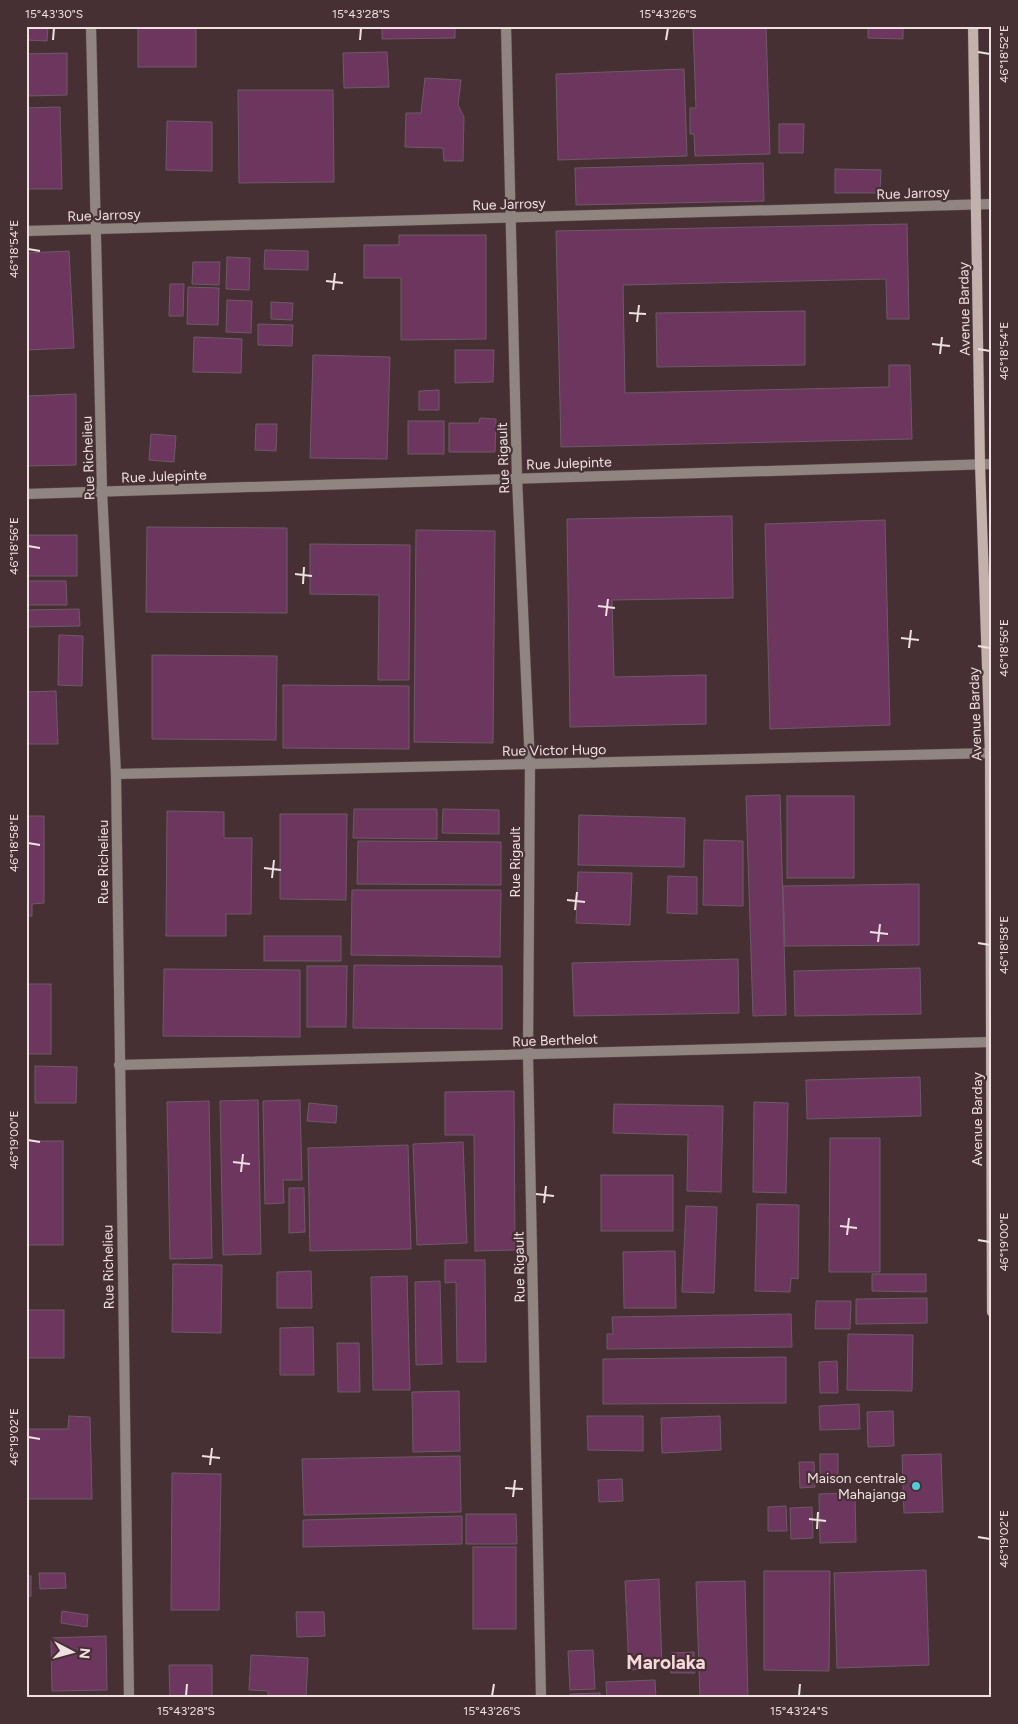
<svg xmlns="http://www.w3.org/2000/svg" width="1018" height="1724" font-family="Figtree,sans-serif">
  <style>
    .building { fill: #6c365f; stroke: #6d5a67 }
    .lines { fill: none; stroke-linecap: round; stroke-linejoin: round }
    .minor-casing { stroke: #614c4f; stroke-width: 11 }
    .secondary-casing { stroke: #614c4f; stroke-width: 11 }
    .minor { stroke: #908581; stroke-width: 10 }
    .secondary { stroke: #c3b2ab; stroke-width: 10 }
    .ticks { fill: none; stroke: #efe0e2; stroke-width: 2 }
    .poi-dot { fill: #52cbd8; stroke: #463033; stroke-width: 2 }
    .labels { text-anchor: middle; stroke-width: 4.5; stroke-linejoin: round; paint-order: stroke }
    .street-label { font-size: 14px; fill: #efe0e2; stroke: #463033 }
    .poi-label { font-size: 14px; fill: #efe0e2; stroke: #463033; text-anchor: end }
    .district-label { font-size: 19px; font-weight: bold; fill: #f5d8dc; stroke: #463033 }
    .neatline { fill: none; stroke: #efe0e2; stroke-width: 2 }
    .ticks-label { font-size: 12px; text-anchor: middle; fill: #efe0e2 }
  </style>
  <rect width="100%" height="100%" fill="#463033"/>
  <!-- building -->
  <g class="building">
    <path d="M26 26H48L47 41 26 40Z"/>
    <rect x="138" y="26" width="58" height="41"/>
    <path d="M382 26H455V38L382 39Z"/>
    <path d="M693 26H766L770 154 695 156 694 134H690V108H696Z"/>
    <path d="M868 26H903V39L868 38Z"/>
    <path d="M387 52 389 87 344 88 343 53Z"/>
    <path d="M67 53V95L26 96V54Z"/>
    <path d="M684 69 687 156 558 160 556 74Z"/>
    <path d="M425 78 461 80 458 105 464 117 463 161H444L443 148 405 147 406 113H421Z"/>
    <path d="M238 90H333L334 182 239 183Z"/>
    <path d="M60 107 62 189H26V108Z"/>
    <path d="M167 121 212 122V171L166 170Z"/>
    <path d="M779 124H804L803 153H779Z"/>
    <path d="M763 163 764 201 576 205 575 168Z"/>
    <path d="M835 169 881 170 880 193H835Z"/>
    <path d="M907 224 909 319H887L886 279 623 285 625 393 889 387V365H910L912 439 561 447 556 231Z"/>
    <path d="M399 235H486V339L401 340V278H364V245H399Z"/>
    <path d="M265 250 308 251V270L264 269Z"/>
    <path d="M69 251 74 348 26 350V253Z"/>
    <path d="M227 257 250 258 249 290 226 289Z"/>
    <path d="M193 262H220L219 285 192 284Z"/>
    <path d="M170 284H184L183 316H169Z"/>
    <path d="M188 287 219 288 218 325 187 324Z"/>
    <path d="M227 300 252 301 251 333 226 332Z"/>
    <path d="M271 302 293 303 292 320 271 319Z"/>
    <path d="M805 311V365L657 367 656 313Z"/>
    <path d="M258 324 293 325 292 346 258 345Z"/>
    <path d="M194 337 242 339 241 373 193 372Z"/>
    <path d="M455 350H494L493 382 455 383Z"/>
    <path d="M313 355 390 357 387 459 310 458Z"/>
    <path d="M439 390V410H419V391Z"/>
    <path d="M76 394V465L26 466V396Z"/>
    <path d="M480 418 496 419 495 452H449V423H479Z"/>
    <rect x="408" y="421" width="36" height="33"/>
    <path d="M256 424H277L276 451 255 450Z"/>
    <path d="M151 434 176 436 174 462 149 460Z"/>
    <path d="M732 516 733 598 612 600 614 677 706 675V724L570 727 567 519Z"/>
    <path d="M885 520 890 725 770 729 765 524Z"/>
    <path d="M147 527 287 528V613L146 612Z"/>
    <path d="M416 530 495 531 493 743 414 742Z"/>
    <rect x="26" y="535" width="51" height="41"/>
    <path d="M310 544 410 545 409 680H378L379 595 310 594Z"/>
    <path d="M26 581H66L67 605H26Z"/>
    <path d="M79 609 80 626 26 627V610Z"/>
    <path d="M59 635 83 636 82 686 58 685Z"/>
    <path d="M152 655 277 656 276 740 152 739Z"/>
    <path d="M283 685 409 686V749L283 748Z"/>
    <path d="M56 691 58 744H27L26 692Z"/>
    <path d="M780 795 786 1015 753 1016 746 796Z"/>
    <rect x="787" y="796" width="67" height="82"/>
    <path d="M354 809H437V839L353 838Z"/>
    <path d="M443 809 499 810V834L442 833Z"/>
    <path d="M167 811 224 812V838H252L251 914H226V936H166Z"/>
    <path d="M280 814H347L346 900 280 899Z"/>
    <path d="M579 815 685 818 684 867 578 865Z"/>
    <path d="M26 816H44V903L32 904V916H26Z"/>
    <path d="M704 840 743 841V906L703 905Z"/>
    <path d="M358 841 501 842V885L357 884Z"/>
    <path d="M578 872 632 873 630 925 576 923Z"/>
    <path d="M668 876 697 877V914L667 913Z"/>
    <path d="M919 884V945L785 946 783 886Z"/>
    <path d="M352 890H501L500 957 351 955Z"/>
    <rect x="264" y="936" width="77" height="25"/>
    <path d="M738 959 739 1013 574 1016 572 963Z"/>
    <path d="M354 965 502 966V1029L353 1028Z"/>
    <path d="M307 966H347L346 1027H307Z"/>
    <path d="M920 968 921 1014 795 1016 794 971Z"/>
    <path d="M164 969 300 970V1037L163 1036Z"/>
    <rect x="26" y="984" width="25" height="70"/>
    <path d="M35 1066 77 1067 76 1103H35Z"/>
    <path d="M920 1077 921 1116 807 1119 806 1080Z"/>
    <path d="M514 1091 515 1250 475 1251 474 1135H445V1092Z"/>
    <path d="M258 1100 261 1254 223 1255 220 1101Z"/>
    <path d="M300 1100 302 1180H283L284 1203 265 1204 263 1101Z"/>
    <path d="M209 1101 212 1258 170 1259 167 1102Z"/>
    <path d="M754 1102 788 1103 786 1193 753 1192Z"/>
    <path d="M309 1103 337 1106 336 1123 307 1121Z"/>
    <path d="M614 1104 723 1106 721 1192 687 1191 688 1135 613 1133Z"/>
    <path d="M830 1138H880V1272H829Z"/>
    <rect x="26" y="1141" width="37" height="104"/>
    <path d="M463 1142 467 1243 417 1245 413 1144Z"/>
    <path d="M408 1145 411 1249 310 1251 308 1148Z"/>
    <rect x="601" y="1175" width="72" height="56"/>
    <path d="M289 1188H304L305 1232 289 1233Z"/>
    <path d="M757 1204 799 1205 798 1279 791 1278 790 1292 755 1291Z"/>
    <path d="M686 1206 717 1207 714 1293 682 1292Z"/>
    <path d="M675 1251 676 1308H624L623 1252Z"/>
    <path d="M445 1260H485L486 1362H457L456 1282 445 1283Z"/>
    <path d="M173 1264 222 1265 221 1333 172 1332Z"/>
    <path d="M311 1271 312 1308H277V1272Z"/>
    <path d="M872 1274H926V1292L872 1291Z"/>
    <path d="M407 1276 410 1390H373L371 1277Z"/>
    <path d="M440 1281 442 1364 416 1365 415 1282Z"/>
    <path d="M927 1298V1323L856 1324V1299Z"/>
    <path d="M816 1301H851L850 1329H815Z"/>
    <rect x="26" y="1310" width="38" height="48"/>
    <path d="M791 1314 792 1347 607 1349V1334H613L612 1317Z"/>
    <path d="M313 1327 314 1375H280V1328Z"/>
    <path d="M848 1334 913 1335 912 1391 847 1390Z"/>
    <path d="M337 1343H359L360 1392H338Z"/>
    <path d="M786 1357V1403L603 1404V1359Z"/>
    <path d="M837 1361 838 1393H820L819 1362Z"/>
    <path d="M459 1391 460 1451 413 1452 412 1392Z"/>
    <path d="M859 1404 860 1429 820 1430 819 1406Z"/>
    <path d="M893 1411 894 1446 868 1447 867 1412Z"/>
    <path d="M69 1416 90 1417 92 1499H26V1429H68Z"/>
    <path d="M587 1416H643V1451L588 1450Z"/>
    <path d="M720 1416 721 1450 662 1453 661 1418Z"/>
    <rect x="820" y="1454" width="18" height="22"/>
    <path d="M941 1454 943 1512 904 1513 902 1455Z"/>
    <path d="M460 1456 461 1512 304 1515 302 1459Z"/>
    <path d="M799 1462H814L815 1487 800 1488Z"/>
    <path d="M172 1473 221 1474 219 1610H171Z"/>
    <path d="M622 1479 623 1501 599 1502 598 1480Z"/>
    <path d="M855 1493 856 1542 820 1543 819 1494Z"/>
    <path d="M786 1506 787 1531H768V1507Z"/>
    <path d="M812 1507 813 1538 791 1539 790 1508Z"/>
    <path d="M466 1514H516L517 1544H466Z"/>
    <path d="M462 1516V1544L303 1547V1520Z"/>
    <rect x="473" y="1547" width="43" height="82"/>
    <path d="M926 1570 929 1665 837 1668 834 1573Z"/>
    <path d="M764 1571H830L829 1671 764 1670Z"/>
    <path d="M39 1573H65L66 1588 40 1589Z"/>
    <rect x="26" y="1576" width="5" height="20"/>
    <path d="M659 1579 662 1668 629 1670 625 1581Z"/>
    <path d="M745 1581 748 1698H700L696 1582Z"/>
    <path d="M62 1611 88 1615 87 1627 61 1623Z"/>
    <path d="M296 1612H324L325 1636 297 1637Z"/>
    <path d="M106 1636 107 1690 52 1691 51 1638Z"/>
    <path d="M593 1650 595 1689 570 1690 568 1651Z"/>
    <path d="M694 1652 695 1673H671V1653Z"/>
    <path d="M251 1655 308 1658 306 1698H268V1691L249 1690Z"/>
    <path d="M169 1665H212V1698H170Z"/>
    <path d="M655 1680 656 1698H607L606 1682Z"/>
    <path d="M600 1693V1698H570V1694Z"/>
  </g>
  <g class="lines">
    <defs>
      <g id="minor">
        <path d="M91 26 102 491 116 774 129 1698"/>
        <path d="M506 26 517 478 530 764 528 1055 541 1698"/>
        <path d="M26 231 992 204"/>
        <path d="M26 494 992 464"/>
        <path d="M116 774 992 753"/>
        <path d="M119 1065 992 1042"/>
      </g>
      <path id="secondary" d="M973 26 980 464 990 753 992 1312"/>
    </defs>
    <!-- minor casing -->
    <use href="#minor" class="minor-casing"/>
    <!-- secondary casing -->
    <use href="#secondary" class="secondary-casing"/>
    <!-- minor -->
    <use href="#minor" class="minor"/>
    <!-- secondary -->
    <use href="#secondary" class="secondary"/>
  </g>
  <!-- ticks -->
  <path class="ticks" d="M53 40 54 28M360 40 361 28M666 40 668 28M978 52 990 54M28 249 40 251M326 281 343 283M333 290 335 273M629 313 646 314M637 322 639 305M932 344 950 346M978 349 990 351M940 354 942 337M28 546 40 548M295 574 312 576M303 584 304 567M598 606 615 608M606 616 608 599M901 638 919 640M978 646 990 648M909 648 911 630M28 843 40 845M264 868 281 870M272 878 274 860M567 900 585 902M575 910 577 892M870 932 888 934M878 942 880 924M978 943 990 945M28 1140 40 1142M233 1162 250 1164M241 1172 243 1154M536 1194 554 1196M544 1203 546 1186M840 1226 857 1228M847 1235 849 1218M978 1240 990 1242M28 1437 40 1439M202 1456 220 1458M210 1465 212 1448M505 1488 523 1489M513 1497 515 1480M809 1519 826 1521M817 1529 818 1512M978 1537 990 1539M186 1696 187 1684M492 1696 494 1684M799 1696 800 1684"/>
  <!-- markers -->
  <circle class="poi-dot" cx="916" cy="1486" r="5"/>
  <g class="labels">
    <!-- street labels -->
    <g class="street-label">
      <text transform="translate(913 193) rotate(-2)" y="5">Rue Jarrosy</text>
      <text transform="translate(509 204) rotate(-2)" y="5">Rue Jarrosy</text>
      <text transform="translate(104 215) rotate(-2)" y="5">Rue Jarrosy</text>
      <text transform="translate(964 309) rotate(-91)" y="5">Avenue Barday</text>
      <text transform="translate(88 458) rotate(-92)" y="5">Rue Richelieu</text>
      <text transform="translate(503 458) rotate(-92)" y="5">Rue Rigault</text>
      <text transform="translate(569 463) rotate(-2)" y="5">Rue Julepinte</text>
      <text transform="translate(164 476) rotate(-2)" y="5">Rue Julepinte</text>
      <text transform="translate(975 714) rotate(-92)" y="5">Avenue Barday</text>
      <text transform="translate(554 750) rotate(-1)" y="5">Rue Victor Hugo</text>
      <text transform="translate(103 862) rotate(-90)" y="5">Rue Richelieu</text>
      <text transform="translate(515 862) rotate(-90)" y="5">Rue Rigault</text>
      <text transform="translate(555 1040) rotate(-2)" y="5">Rue Berthelot</text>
      <text transform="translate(977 1119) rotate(-90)" y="5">Avenue Barday</text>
      <text transform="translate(108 1267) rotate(-91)" y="5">Rue Richelieu</text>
      <text transform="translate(519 1267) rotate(-91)" y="5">Rue Rigault</text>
    </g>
    <!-- poi labels -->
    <g class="poi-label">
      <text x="906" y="1483">Maison centrale<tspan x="906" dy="16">Mahajanga</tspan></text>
    </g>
    <!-- district labels -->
    <g class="district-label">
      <text x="666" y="1669">Marolaka</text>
    </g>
  </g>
  <!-- border -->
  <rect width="1018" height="1724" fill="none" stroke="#463033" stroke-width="55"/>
  <!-- north arrow -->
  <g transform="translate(72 1652) rotate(96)" stroke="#463033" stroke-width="4" paint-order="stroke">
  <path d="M0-4L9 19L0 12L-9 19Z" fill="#efe0e2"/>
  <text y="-8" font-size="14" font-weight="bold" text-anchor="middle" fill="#efe0e2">N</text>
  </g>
  <rect x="28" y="28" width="962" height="1668" class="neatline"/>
  <g class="ticks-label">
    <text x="54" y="18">15°43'30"S</text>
    <text x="361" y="18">15°43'28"S</text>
    <text x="668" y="18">15°43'26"S</text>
    <text transform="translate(1004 54) rotate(-90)" y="4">46°18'52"E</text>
    <text transform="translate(14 249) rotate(-90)" y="4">46°18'54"E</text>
    <text transform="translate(1004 351) rotate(-90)" y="4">46°18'54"E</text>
    <text transform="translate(14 546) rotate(-90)" y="4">46°18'56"E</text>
    <text transform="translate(1004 648) rotate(-90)" y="4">46°18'56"E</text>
    <text transform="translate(14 843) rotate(-90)" y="4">46°18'58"E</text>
    <text transform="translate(1004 945) rotate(-90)" y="4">46°18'58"E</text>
    <text transform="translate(14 1140) rotate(-90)" y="4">46°19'00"E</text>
    <text transform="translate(1004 1242) rotate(-90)" y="4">46°19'00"E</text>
    <text transform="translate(14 1437) rotate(-90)" y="4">46°19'02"E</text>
    <text transform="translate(1004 1539) rotate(-90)" y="4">46°19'02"E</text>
    <text x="186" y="1715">15°43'28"S</text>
    <text x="492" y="1715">15°43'26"S</text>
    <text x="799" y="1715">15°43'24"S</text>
  </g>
</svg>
